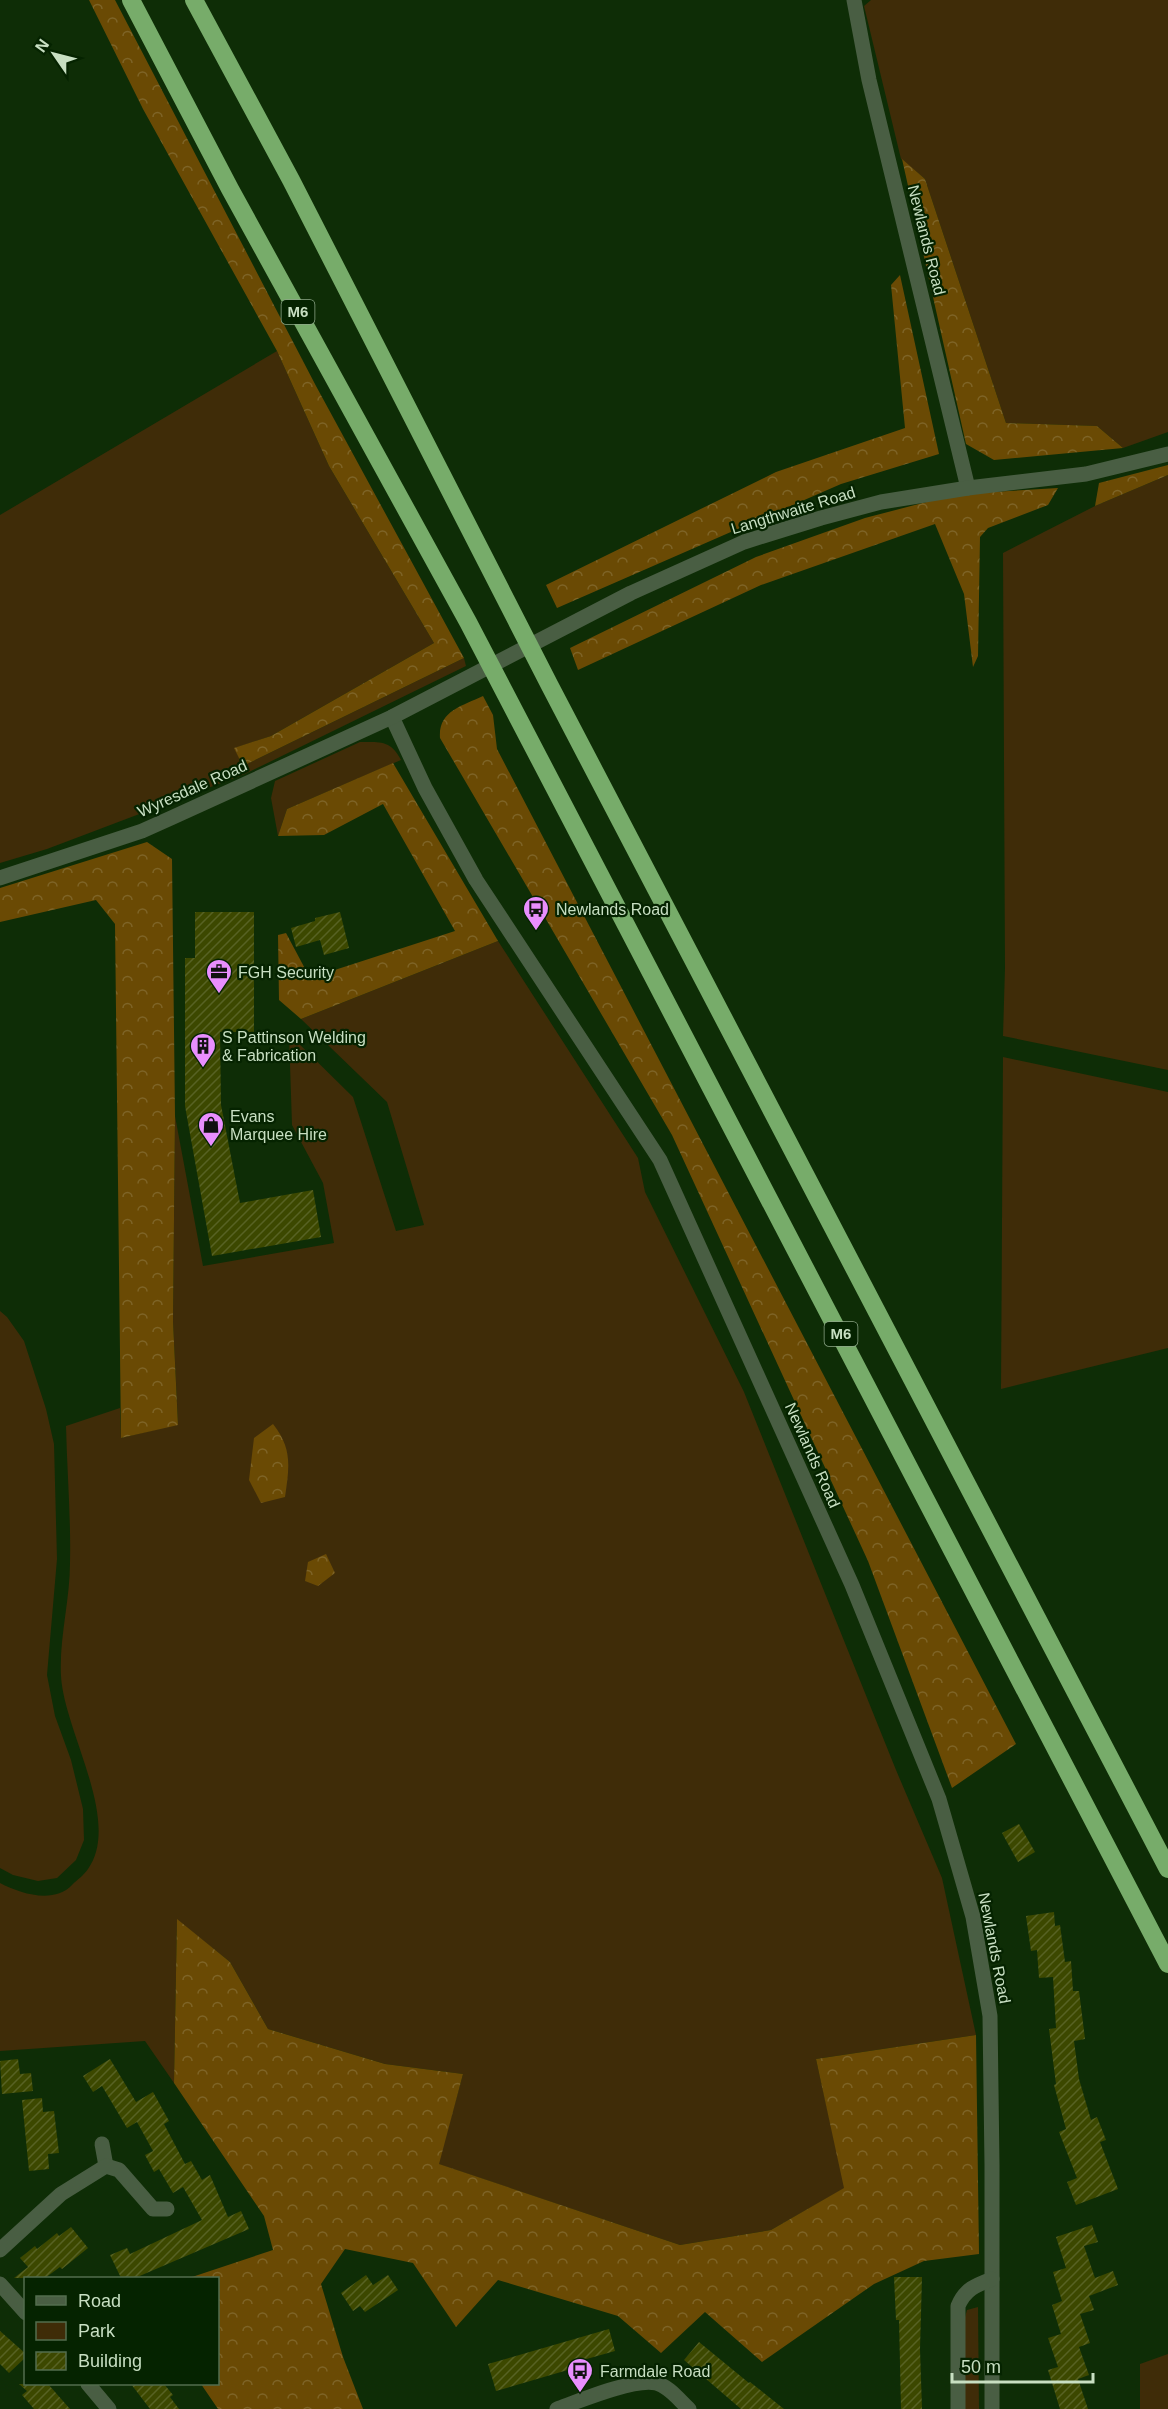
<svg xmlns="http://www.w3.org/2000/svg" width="1168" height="2409" font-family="Arial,sans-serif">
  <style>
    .green { fill: #3f2c08 }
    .forest { fill: url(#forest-crowns) }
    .building { fill: url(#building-hatch) }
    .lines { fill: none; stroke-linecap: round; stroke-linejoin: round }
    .minor { stroke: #495e43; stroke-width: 15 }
    .highway { stroke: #77ac6a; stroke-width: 18 }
    .labels { text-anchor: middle; stroke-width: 4.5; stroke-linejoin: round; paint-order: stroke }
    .shield { fill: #052300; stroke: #8ea788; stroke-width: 1.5 }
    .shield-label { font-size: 15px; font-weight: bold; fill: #c8dfc2 }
    .street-label { font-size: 16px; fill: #c8dfc2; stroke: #052300 }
    .poi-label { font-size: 16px; fill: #c8dfc2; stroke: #052300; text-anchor: start }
  </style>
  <defs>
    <pattern id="forest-crowns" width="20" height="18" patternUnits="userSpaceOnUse" patternTransform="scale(1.5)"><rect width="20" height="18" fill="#6a4a04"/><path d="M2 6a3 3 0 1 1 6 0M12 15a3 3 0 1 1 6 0" fill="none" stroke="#7e6427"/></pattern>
    <pattern id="building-hatch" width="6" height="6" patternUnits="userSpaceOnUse" patternTransform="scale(1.5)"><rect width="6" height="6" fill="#3c4800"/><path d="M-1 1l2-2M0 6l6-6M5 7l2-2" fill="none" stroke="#576224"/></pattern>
  </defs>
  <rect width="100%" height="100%" fill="#0e2d06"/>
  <!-- green -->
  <g class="green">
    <path d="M871 0H1168V432L1123 448 1097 426 1006 423 925 179 901 159 864 6Z"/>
    <path d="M277 351 329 466 434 643 271 736 235 748 243 766 464 658 466 666 245 774 47 849 0 863V515Z"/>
    <path d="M1168 475V1070L1003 1036 1005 968 1003 553 1095 506Z"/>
    <path d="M360 742C380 742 391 740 401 760L287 809 278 836 271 798 275 781Z"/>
    <path d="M498 941 638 1158 645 1192 744 1392 896 1770 942 1878 976 2035 816 2059 845 2188 771 2230 680 2245 438 2164 463 2074 385 2064 268 2029 230 1962 177 1920 174 2083 145 2041 0 2051V1883C21 1894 54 1904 72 1885 77 1880 84 1875 88 1869 122 1821 64 1731 61 1676 59 1639 70 1600 70 1563 71 1517 67 1471 66 1426L120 1408 121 1438 178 1424 173 1321 175 1116 203 1266 334 1243 323 1183 292 1125 289 1034 353 1097 396 1231 424 1225 387 1102 301 1019Z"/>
    <path d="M1003 1057 1168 1092V1348L1001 1389Z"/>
    <path d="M0 1311 7 1317 24 1341 46 1409 54 1444 57 1559 47 1675 55 1716 71 1760 83 1809 84 1840 76 1860 57 1878 38 1881 13 1875 0 1868Z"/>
    <path d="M978 2307 979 2409H965V2317L967 2310Z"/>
    <path d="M1168 2354V2409H1140V2364Z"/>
  </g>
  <!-- forest -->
  <g class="forest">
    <path d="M89 0H115L316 386 464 658 243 766 234 748 271 736 434 643 329 466 277 351 143 109Z"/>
    <path d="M902 159 925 179 1006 423 1097 426 1123 448 994 460 966 444Z"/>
    <path d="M900 275 939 454 841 484 557 608 546 585 776 472 905 428 891 285Z"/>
    <path d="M1168 465V475L1095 506 1099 483Z"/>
    <path d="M1058 488 1048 505 988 528 980 537 978 656 973 667 964 594 935 524 761 585 578 670 570 648 756 557 865 518 957 494Z"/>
    <path d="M483 696 493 715 497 749 1016 1744 952 1788 868 1561 672 1135 440 738C438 711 462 706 483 696Z"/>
    <path d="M393 763 498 941 301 1019 279 1000 278 935 286 933 310 978 455 931 383 804 324 835 278 836 287 809Z"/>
    <path d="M147 842 172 859 175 1116 173 1321 178 1425 121 1438 115 924 96 900 0 922V888Z"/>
    <path d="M273 1424C293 1449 289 1468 285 1497L261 1503 249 1480 254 1438Z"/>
    <path d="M326 1554 335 1573 318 1586 305 1581 308 1562Z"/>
    <path d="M177 1919 230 1962 268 2029 385 2064 463 2074 439 2164 680 2245 771 2230 844 2188 816 2059 976 2035 979 2254 924 2261 874 2284 762 2362 705 2312 661 2353 618 2316 498 2280 456 2327 413 2263 345 2249 321 2284 343 2357 363 2409H218L201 2384H218V2278H189L273 2250 264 2216 174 2083Z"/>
  </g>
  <!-- building -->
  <g class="building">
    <path d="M195 912H254V1032H220L221 1105 240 1203 313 1190 321 1237 212 1256 185 1106V958H195Z"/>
    <path d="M340 912 349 948 324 955 320 940 296 947 291 928 315 921V918Z"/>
    <path d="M1019 1824 1035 1852 1018 1862 1002 1833Z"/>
    <path d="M1054 1912 1055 1926 1060 1925 1065 1962 1071 1961 1073 1991H1079L1085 2039 1074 2041 1079 2079 1091 2120 1097 2117 1106 2140 1100 2142 1118 2189 1076 2205 1067 2182 1077 2178 1059 2132 1066 2129 1054 2085 1056 2084 1049 2029 1056 2028 1053 1977 1039 1978 1037 1950 1031 1951 1026 1916Z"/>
    <path d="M18 2059 20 2074 31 2073 33 2091 2 2094 0 2061Z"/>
    <path d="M110 2059 136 2102 153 2092 169 2121 164 2124 185 2164 191 2161 202 2180 210 2175 228 2217 241 2211 249 2229 135 2278H121L110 2255 127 2248 130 2254 202 2220 183 2187 173 2193 159 2169 154 2172 145 2155 153 2151 137 2122 127 2128 102 2086 93 2092 83 2076Z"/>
    <path d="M42 2098 43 2112 54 2111 59 2153 48 2154 49 2169 29 2171 22 2100Z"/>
    <path d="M1092 2225 1098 2242 1084 2246 1095 2278 1113 2271 1118 2285 1089 2296 1094 2310 1080 2314 1090 2343 1079 2347 1089 2375 1078 2379 1088 2409H1060L1048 2370 1058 2367 1048 2338 1061 2334 1052 2305 1062 2301 1053 2272 1066 2268 1056 2237Z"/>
    <path d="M71 2227 88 2248 62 2269 60 2267 45 2278H14L28 2267 20 2258 35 2246 37 2249 57 2233 59 2236Z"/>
    <path d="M366 2275 373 2285 388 2275 398 2290 365 2312 360 2306 353 2311 341 2293Z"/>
    <path d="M894 2277H922L920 2349 922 2409H901L899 2320H896Z"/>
    <path d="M609 2329 615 2351 576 2362 578 2367 496 2391 488 2364Z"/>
    <path d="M0 2331 26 2354V2357L9 2373 0 2364Z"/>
    <path d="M699 2342 749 2383 750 2382 784 2409H741L684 2360Z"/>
    <path d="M19 2384H48L70 2409H34L22 2395 27 2391Z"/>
    <path d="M131 2384H164L173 2395 170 2397 179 2409H150Z"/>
  </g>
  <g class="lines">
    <!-- minor -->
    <g class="minor">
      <path d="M854 0 869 80 968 488"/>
      <path d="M392 717 425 788 476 880 660 1160 852 1585 939 1799 973 1917 990 2016 992 2165V2409"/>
      <path d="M0 878 142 831 171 818 392 717 631 593 744 542 821 518 881 502 968 488 1086 474 1168 454"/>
      <path d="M102 2144 106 2166"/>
      <path d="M0 2250 61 2194 106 2166 119 2170 153 2209H167"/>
      <path d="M0 2284 26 2313"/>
      <path d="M88 2384 109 2409"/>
      <path d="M557 2409C579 2401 634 2378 656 2383 669 2386 680 2401 689 2409"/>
      <path d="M958 2409V2306C965 2289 976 2285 992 2279"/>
    </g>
    <!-- highway -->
    <g class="highway">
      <path d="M131 0 230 189 468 622 1168 1964"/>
      <path d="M194 0 291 180 550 686 1168 1869"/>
    </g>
  </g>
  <!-- icons -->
  <defs>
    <symbol id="bus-pin" viewBox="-11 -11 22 30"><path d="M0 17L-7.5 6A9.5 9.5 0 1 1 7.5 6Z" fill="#e98efe" stroke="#052300"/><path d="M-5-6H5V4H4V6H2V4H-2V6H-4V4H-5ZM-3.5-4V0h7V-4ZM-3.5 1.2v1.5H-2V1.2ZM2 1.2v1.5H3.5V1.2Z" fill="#111"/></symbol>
    <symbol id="office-pin" viewBox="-11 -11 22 30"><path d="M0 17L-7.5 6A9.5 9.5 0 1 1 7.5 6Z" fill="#e98efe" stroke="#052300"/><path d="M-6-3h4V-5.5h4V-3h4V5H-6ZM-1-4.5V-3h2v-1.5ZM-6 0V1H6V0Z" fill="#111"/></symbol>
    <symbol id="building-pin" viewBox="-11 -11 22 30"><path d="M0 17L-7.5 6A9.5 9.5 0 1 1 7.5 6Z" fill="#e98efe" stroke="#052300"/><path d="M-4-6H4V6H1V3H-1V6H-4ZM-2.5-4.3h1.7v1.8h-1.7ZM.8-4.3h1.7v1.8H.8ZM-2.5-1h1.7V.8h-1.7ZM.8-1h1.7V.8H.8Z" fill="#111"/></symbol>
    <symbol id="shop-pin" viewBox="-11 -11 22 30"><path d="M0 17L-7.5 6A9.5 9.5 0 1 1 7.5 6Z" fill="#e98efe" stroke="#052300"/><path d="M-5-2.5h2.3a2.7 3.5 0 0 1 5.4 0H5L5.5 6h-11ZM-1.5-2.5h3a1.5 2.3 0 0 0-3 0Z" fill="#111"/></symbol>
  </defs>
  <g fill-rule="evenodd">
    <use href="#bus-pin" x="521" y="894" width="30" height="40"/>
    <use href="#office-pin" x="204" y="957" width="30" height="40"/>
    <use href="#building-pin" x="188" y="1031" width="30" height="40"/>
    <use href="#shop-pin" x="196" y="1110" width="30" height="40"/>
    <use href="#bus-pin" x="565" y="2356" width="30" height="40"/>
  </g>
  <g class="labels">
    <!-- shield labels -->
    <g class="shield">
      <rect x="281.5" y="300" width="33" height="24" rx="4.5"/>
      <rect x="824.5" y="1322" width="33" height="24" rx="4.5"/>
    </g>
    <g class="shield-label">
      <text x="298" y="317">M6</text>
      <text x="841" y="1339">M6</text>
    </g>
    <!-- street labels -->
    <g class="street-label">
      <text transform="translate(927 240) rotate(76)" y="6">Newlands Road</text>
      <text transform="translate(793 510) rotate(-17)" y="6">Langthwaite Road</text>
      <text transform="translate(192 788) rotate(-24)" y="6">Wyresdale Road</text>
      <text transform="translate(813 1455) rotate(66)" y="6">Newlands Road</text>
      <text transform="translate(995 1948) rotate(79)" y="6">Newlands Road</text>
    </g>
    <!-- poi labels -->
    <g class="poi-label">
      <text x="556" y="915">Newlands Road</text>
      <text x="238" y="978">FGH Security</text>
      <text x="222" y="1043">S Pattinson Welding<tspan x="222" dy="18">&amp; Fabrication</tspan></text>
      <text x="230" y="1122">Evans<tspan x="230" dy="18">Marquee Hire</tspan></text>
      <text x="600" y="2377">Farmdale Road</text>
    </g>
  </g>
  <!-- legend -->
  <rect x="24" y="2277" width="195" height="108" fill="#052300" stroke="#536e4e" stroke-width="1.5"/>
  <rect x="36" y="2296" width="30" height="9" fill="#495e43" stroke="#536e4e" stroke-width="1.5"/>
  <text x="78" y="2307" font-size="18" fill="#c8dfc2">Road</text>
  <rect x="36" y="2322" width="30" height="18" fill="#3f2c08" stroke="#536e4e" stroke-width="1.5"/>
  <text x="78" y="2337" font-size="18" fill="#c8dfc2">Park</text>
  <rect x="36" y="2352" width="30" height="18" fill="url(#building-hatch)" stroke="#536e4e" stroke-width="1.5"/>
  <text x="78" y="2367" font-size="18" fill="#c8dfc2">Building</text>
  <!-- north arrow -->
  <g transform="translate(54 54) rotate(305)" stroke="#052300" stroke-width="4.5" paint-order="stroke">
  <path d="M0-4.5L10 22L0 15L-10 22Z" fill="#c8dfc2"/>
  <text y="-9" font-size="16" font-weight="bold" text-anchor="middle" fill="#c8dfc2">N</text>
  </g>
  <!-- scale -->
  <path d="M952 2373v9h141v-9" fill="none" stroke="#c8dfc2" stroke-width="3"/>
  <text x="961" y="2373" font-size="18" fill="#c8dfc2" stroke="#052300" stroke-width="4.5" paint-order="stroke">50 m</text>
</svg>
